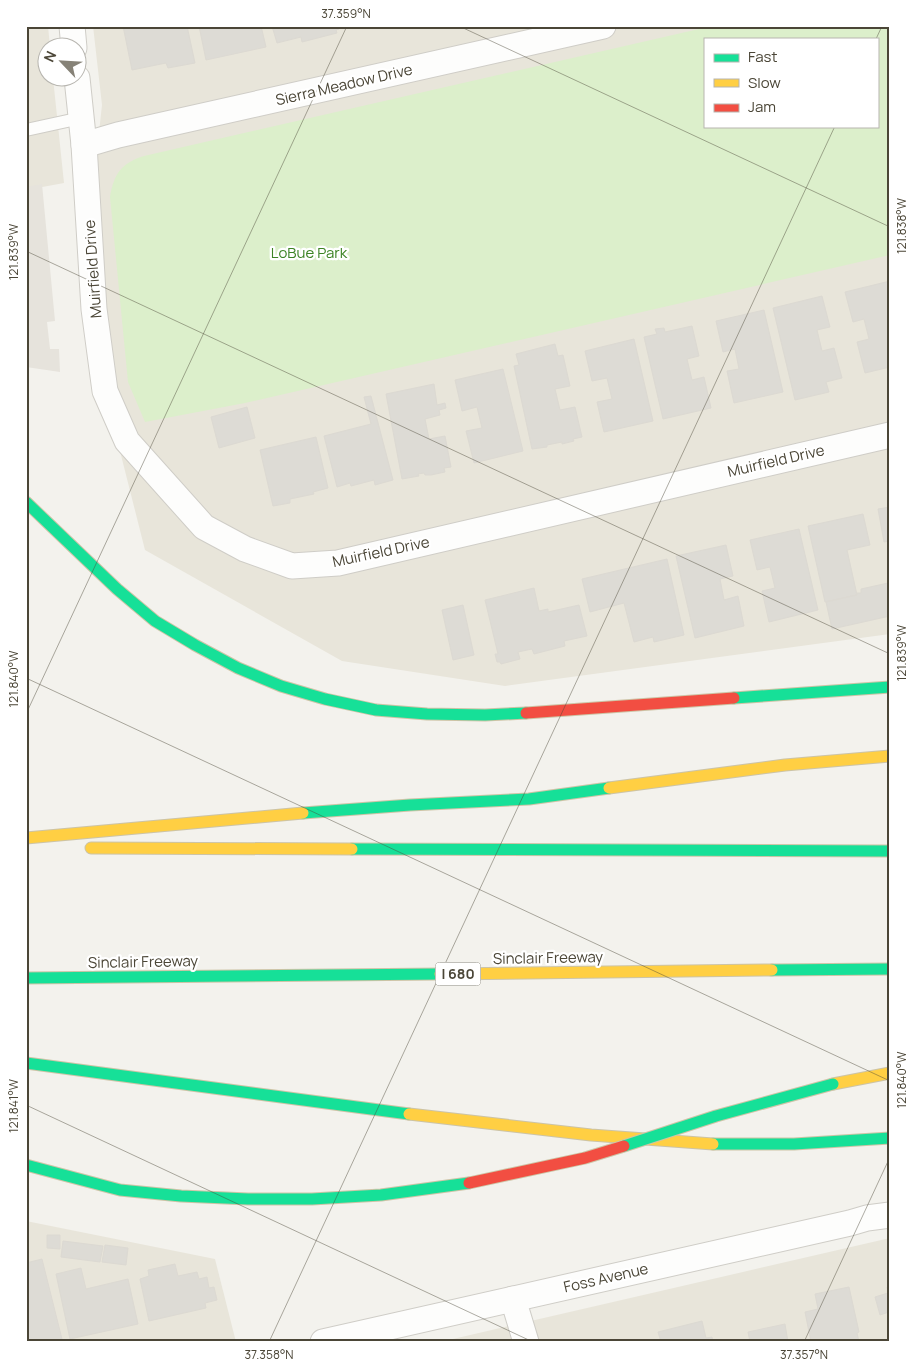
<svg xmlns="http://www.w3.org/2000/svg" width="916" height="1368" font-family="Manrope,sans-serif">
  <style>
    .residential { fill: #e8e5da; fill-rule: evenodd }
    .industrial { fill: #e6e3dc }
    .green { fill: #dcefcb; fill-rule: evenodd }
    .building { fill: #dddbd5; stroke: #dcd9d2 }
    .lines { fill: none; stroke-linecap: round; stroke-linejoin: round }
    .lane-casing { stroke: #cfcdc7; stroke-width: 14 }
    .street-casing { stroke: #cfcdc7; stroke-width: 27 }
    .fast-casing { stroke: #cdc4a6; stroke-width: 13 }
    .slow-casing { stroke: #cdc4a6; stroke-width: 13 }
    .jam-casing { stroke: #cdc4a6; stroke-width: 13 }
    .lane { stroke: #fdfdfc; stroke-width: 12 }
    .street { stroke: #fdfdfc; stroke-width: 25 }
    .fast { stroke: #16e098; stroke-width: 11 }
    .slow { stroke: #ffcf43; stroke-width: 11 }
    .jam { stroke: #f24e42; stroke-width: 11 }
    .fast-bridge-casing { stroke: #cdc4a6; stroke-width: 13; stroke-linecap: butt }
    .jam-bridge-casing { stroke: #cdc4a6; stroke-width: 13; stroke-linecap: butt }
    .fast-bridge { stroke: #16e098; stroke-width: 11 }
    .jam-bridge { stroke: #f24e42; stroke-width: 11 }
    .ticks { fill: none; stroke: #4b4637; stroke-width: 1; stroke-opacity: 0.45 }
    .labels { text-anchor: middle; stroke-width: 4.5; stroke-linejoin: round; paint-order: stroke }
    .shield { fill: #fff; stroke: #817e73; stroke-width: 1 }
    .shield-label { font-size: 14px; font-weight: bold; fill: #4b4637 }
    .street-label { font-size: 15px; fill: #4b4637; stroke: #fff }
    .park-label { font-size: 15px; fill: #3c8324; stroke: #fff }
    .neatline { fill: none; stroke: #4b4637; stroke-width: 2 }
    .ticks-label { font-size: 12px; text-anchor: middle; fill: #4b4637 }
  </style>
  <rect width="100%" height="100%" fill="#f3f2ed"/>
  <!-- residential -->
  <g class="residential">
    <path d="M26 26H48L50 47 48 48V78H53L64 183 26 190Z"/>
    <path d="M93 26H890V634L505 686 342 661 145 550 81 297 102 105ZM705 39H877V126H705Z"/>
    <path d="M26 1221 215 1259 236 1342H26Z"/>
    <path d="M890 1238V1342H440Z"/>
  </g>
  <!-- industrial -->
  <path class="industrial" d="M42 184 55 321 47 322 50 349H59L60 372 26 367V187Z"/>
  <!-- green -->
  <path class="green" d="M712 26H890V255L245 403 145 422 128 382 110 197C114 174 121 163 144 156ZM705 39H877V126H705Z"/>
  <!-- building -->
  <g class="building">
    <path d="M123 26H187L195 63 168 68 166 63 132 70Z"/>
    <path d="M199 26H261L266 47 206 60Z"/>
    <path d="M272 26H339V29L336 30 337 33 302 42 301 37 277 43Z"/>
    <path d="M890 281V367L865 373 857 342 869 339 864 319 853 322 845 292Z"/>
    <path d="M822 296 830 327 817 330 822 351 834 348 842 378 826 382 829 392 795 400 773 308Z"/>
    <path d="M764 310 783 392 734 403 727 371 739 369 735 349 723 352 716 321Z"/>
    <path d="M692 326 699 356 687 359 692 380 704 377 711 408 663 419 644 337 657 334 655 329 664 328 665 332Z"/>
    <path d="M634 339 653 421 604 432 597 402 612 399 607 378 592 381 585 351Z"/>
    <path d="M555 344 558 356 563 355 570 386 555 389 560 410 575 407 582 437 573 439 574 441 562 444V442L547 445V447L532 449 514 366 519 365 516 354Z"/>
    <path d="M503 369 523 451 474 463 466 431 482 428 477 407 462 411 455 380Z"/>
    <path d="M434 384 437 405 445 403 446 408 439 410 440 415 425 419 429 439 445 436 451 467 444 468 445 472 431 475H425L424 473 418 474 419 476 402 479 386 394Z"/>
    <path d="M371 396 393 480 375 485 374 480 351 486 350 483 337 487 324 436 371 424 364 397Z"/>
    <path d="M247 407 255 438 219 448 211 417Z"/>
    <path d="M316 437 328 488 313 492 314 494 290 499V503L273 506 260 450Z"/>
    <path d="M890 507V541L884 542 878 509Z"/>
    <path d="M863 514 870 545 847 550 857 595 825 602 808 526Z"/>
    <path d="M799 529 818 610 769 622 762 591 775 588 770 567 757 570 750 540Z"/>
    <path d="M726 545 733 576 720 579 724 600 738 596 744 626 695 638 676 556Z"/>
    <path d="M667 559 684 635 654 642 653 637 634 642 624 603 590 612 582 579Z"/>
    <path d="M888 583V584H890V616L832 629 826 602 857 595V593H861V589Z"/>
    <path d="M534 588 539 611 548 609V612L579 605 587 636 564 641 565 646 534 654 532 649 518 652 520 659 501 664 500 662H497L495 654H498L485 600Z"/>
    <path d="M463 605 474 655 453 660 442 610Z"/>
    <path d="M47 1235H60V1249L47 1248Z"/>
    <path d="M63 1241 103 1246 100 1262 61 1257Z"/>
    <path d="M105 1245 128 1248 126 1265 102 1262Z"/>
    <path d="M42 1259 62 1339 51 1342H26V1278H28L26 1263Z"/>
    <path d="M175 1264 178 1276 197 1272 199 1279 207 1277 209 1288 214 1287 217 1300 205 1303 206 1308 149 1321 140 1279 149 1276 148 1270Z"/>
    <path d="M81 1268 86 1289 128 1279 138 1324 70 1339 56 1274Z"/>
    <path d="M890 1286V1315L889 1312 880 1315 875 1297 888 1293 887 1287Z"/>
    <path d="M849 1287 859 1332 857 1333 859 1342H811L805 1312 818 1309 815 1294Z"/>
    <path d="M702 1321 706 1338 712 1337 713 1342H661L658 1332Z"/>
    <path d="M785 1324 788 1342H750L748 1332Z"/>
  </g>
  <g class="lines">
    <defs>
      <path id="lane" d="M26 130 81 118"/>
      <g id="street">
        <path d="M72 26 74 48"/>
        <path d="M77 78 84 145 94 309 105 391 127 441 204 527 245 549 292 566 338 563 890 435"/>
        <path d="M84 145 118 135 603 26"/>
        <path d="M513 1299 526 1342"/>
        <path d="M323 1342 850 1223 867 1218 890 1215"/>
      </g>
      <g id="fast">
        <path d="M26 502 117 589 155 621 195 645 238 668 281 686 325 699 376 710 427 714 485 715 526 713"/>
        <path d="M734 698 890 687"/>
        <path d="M303 813 410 805 529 799 609 788"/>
        <path d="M352 849 890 851"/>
        <path d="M772 970 890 969"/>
        <path d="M26 978 440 974"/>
        <path d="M26 1063 409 1114"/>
        <path d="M713 1144H794L890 1138"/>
        <path d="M26 1165 120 1190 181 1196 248 1199H312L381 1195 469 1183"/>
      </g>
      <g id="slow">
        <path d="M609 788 785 765 890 756"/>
        <path d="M26 838 303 813"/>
        <path d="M91 848 352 849"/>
        <path d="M440 974 772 970"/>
        <path d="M833 1084 890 1073"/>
        <path d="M409 1114 591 1135 713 1144"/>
      </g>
      <path id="jam" d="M526 713 734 698"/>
    </defs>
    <!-- lane casing -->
    <use href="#lane" class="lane-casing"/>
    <!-- street casing -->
    <use href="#street" class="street-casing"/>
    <!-- fast casing -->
    <use href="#fast" class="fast-casing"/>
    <!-- slow casing -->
    <use href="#slow" class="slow-casing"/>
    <!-- jam casing -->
    <use href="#jam" class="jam-casing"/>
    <!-- lane -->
    <use href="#lane" class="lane"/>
    <!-- street -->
    <use href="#street" class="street"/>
    <!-- fast -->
    <use href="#fast" class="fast"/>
    <!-- slow -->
    <use href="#slow" class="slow"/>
    <!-- jam -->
    <use href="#jam" class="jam"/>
    <defs>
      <path id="fast-bridge" d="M624 1146 716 1116 833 1084"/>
      <path id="jam-bridge" d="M469 1183 585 1158 624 1146"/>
    </defs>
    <!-- fast-bridge casing -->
    <use href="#fast-bridge" class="fast-bridge-casing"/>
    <!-- jam-bridge casing -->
    <use href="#jam-bridge" class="jam-bridge-casing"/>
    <!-- fast-bridge -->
    <use href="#fast-bridge" class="fast-bridge"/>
    <!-- jam-bridge -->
    <use href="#jam-bridge" class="jam-bridge"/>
  </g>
  <!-- ticks -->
  <path class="ticks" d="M459 26 890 227M876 39 882 26M26 251 890 654M26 678 890 1081M26 714 347 26M26 1105 533 1342M269 1342 835 126M804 1342 890 1157"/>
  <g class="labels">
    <!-- shield labels -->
    <rect class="shield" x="435.5" y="962.5" width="45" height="23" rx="4"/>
    <g class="shield-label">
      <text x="458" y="979">I 680</text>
    </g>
    <!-- street labels -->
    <g class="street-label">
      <text transform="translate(344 85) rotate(-13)" y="5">Sierra Meadow Drive</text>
      <text transform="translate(93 269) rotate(-94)" y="5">Muirfield Drive</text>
      <text transform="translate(776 461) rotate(-13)" y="5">Muirfield Drive</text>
      <text transform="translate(381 552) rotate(-12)" y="5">Muirfield Drive</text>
      <text transform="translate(548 958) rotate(-1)" y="5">Sinclair Freeway</text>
      <text transform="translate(143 962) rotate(-1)" y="5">Sinclair Freeway</text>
      <text transform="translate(606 1278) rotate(-13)" y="5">Foss Avenue</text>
    </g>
    <!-- park labels -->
    <g class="park-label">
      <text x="309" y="258">LoBue Park</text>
    </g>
  </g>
  <!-- border -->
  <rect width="916" height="1368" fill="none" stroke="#ffffff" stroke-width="55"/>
  <!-- legend -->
  <rect x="704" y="38" width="175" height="90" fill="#ffffff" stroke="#b7b5af"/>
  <rect x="714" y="54" width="25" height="8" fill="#16e098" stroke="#b7b5af"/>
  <text x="748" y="62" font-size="15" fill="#4b4637">Fast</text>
  <rect x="714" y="79" width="25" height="8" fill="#ffcf43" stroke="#b7b5af"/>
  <text x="748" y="88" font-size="15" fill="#4b4637">Slow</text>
  <rect x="714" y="104" width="25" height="8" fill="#f24e42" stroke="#b7b5af"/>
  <text x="748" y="112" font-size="15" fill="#4b4637">Jam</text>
  <!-- north arrow -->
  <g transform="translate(62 62) rotate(295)"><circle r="24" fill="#ffffff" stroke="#b7b5af"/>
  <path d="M0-4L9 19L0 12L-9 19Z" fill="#868277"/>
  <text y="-8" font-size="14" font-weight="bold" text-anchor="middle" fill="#4b4637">N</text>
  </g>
  <rect x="28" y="28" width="860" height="1312" class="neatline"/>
  <g class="ticks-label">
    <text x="346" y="18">37.359°N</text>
    <text transform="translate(902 226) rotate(-90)" y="4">121.838°W</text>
    <text transform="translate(14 252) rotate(-90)" y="4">121.839°W</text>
    <text transform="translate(902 653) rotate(-90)" y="4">121.839°W</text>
    <text transform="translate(14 679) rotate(-90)" y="4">121.840°W</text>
    <text transform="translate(902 1080) rotate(-90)" y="4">121.840°W</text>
    <text transform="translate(14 1106) rotate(-90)" y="4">121.841°W</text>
    <text x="269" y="1359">37.358°N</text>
    <text x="804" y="1359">37.357°N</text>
  </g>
</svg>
